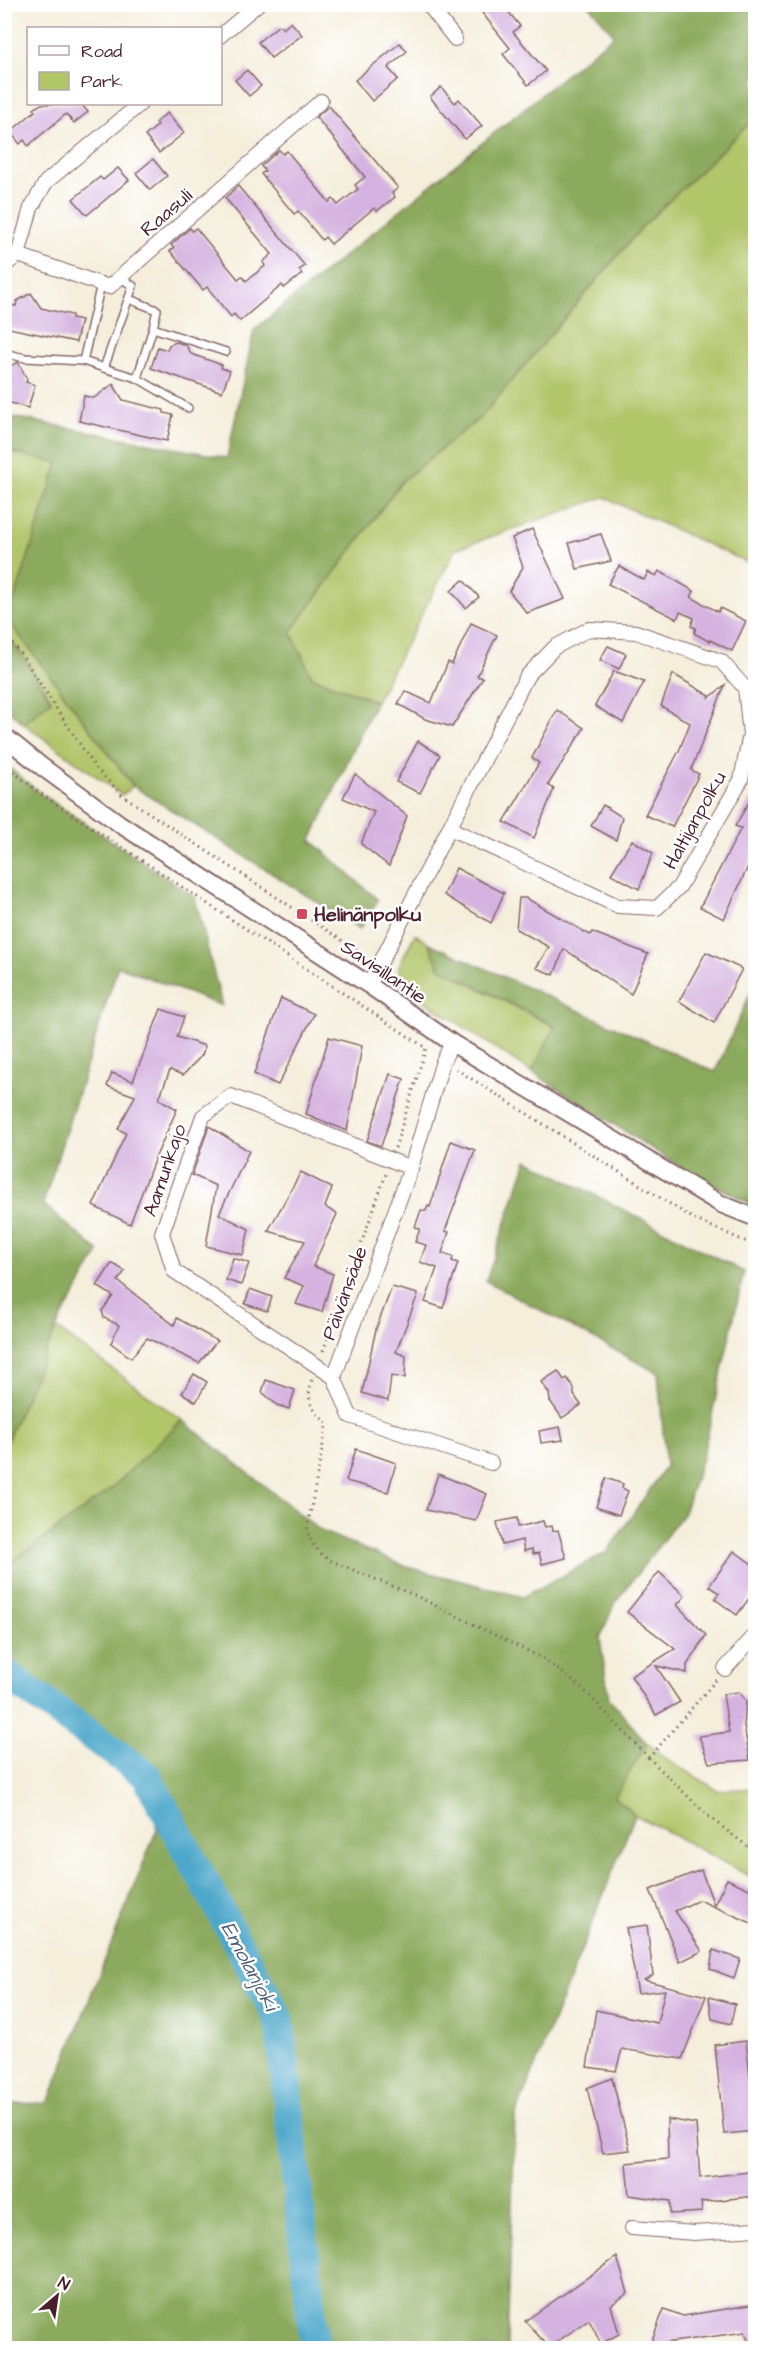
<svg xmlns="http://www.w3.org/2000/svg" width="760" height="2353" font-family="'Architects Daughter',sans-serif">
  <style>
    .green { fill: #b1c569; stroke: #7e724a; stroke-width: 1.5 }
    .forest { fill: #8caa5d; stroke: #6b6444; stroke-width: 1.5 }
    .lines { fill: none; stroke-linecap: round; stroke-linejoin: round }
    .river { stroke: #4da7cb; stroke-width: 30 }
    .building { fill: #d5b3e0 }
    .service-casing { stroke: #866769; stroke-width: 10 }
    .minor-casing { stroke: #866769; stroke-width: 16 }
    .tertiary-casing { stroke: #866769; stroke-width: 20 }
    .path { stroke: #866769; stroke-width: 3; stroke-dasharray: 1.5 4.5; stroke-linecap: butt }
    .service { stroke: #fff; stroke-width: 7 }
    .minor { stroke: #fff; stroke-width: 14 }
    .tertiary { stroke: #fff; stroke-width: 16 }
    .poi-dot { fill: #d1495b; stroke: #fff; stroke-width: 2 }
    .labels { text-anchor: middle; stroke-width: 5; stroke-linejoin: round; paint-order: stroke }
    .street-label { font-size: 20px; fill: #4a1f2b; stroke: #fff }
    .poi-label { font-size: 20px; font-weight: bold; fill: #4a1f2b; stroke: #fff; text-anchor: start }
    .water-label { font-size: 21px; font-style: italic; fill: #4b5c73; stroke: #fff }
  </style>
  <rect width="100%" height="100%" fill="#fff"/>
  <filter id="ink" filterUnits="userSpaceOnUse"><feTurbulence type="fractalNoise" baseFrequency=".0167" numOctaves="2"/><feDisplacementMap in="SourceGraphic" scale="12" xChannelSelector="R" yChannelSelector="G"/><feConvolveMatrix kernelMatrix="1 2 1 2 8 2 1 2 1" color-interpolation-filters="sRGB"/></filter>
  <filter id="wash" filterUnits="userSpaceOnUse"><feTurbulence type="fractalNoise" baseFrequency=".008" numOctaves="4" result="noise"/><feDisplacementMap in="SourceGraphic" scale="24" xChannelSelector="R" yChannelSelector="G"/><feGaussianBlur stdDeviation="1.35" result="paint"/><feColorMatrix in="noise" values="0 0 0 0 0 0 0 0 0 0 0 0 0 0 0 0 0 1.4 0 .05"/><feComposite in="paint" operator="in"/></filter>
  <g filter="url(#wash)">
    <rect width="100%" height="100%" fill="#f4eedb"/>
    <!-- green -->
    <g class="green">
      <path d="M755 118V566L604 497 456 549 376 701 312 677 291 632 402 481 481 417 642 227Z"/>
      <path d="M4 451 59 463 8 620 133 786 122 795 24 724 51 699 19 651 5 635Z"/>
      <path d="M415 934 429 943 440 968 555 1027 532 1072 400 985 399 966Z"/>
      <path d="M56 1328 182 1420 111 1489 5 1567V1445Z"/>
      <path d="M647 1743 667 1759 717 1790 755 1788V1879L635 1815 614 1797Z"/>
    </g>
    <!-- forest -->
    <g class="forest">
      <path d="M589 5H755V118L642 227 481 417 402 481 291 632 312 677 376 701 311 840 378 900 360 929 133 786 8 620 58 463 5 451 6 416 227 458 254 330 614 35Z"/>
      <path d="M4 635 19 651 51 700 24 724 5 707Z"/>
      <path d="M5 764 40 793 195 897 222 1006 118 966 43 1204 99 1252 56 1328 5 1445Z"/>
      <path d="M429 943 715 1072 755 983V1206L679 1166 532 1072 555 1026 440 968Z"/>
      <path d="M527 1160 744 1272 703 1455 684 1513 615 1603 600 1638 609 1699 647 1743 615 1797 635 1815 515 2117 507 2348H5V2104L48 2103 157 1829 146 1775 5 1673V1567L111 1489 182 1420 321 1531 407 1567 523 1597 607 1552 666 1466 658 1373 486 1281Z"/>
    </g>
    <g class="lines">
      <!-- river -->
      <path class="river" d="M4 1673 146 1775 279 2019 315 2348"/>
    </g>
    <g id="blocks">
      <!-- building -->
      <g class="building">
        <path d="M475 4H502L520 26 513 32 546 71 528 85 503 54 510 48Z"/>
        <path d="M291 22 302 35 271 58 258 42 279 25 283 29Z"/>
        <path d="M400 43 407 51 388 68 398 79 372 101 355 80Z"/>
        <path d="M247 70 261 86 249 96 235 80Z"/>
        <path d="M441 87 455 103 459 99 482 126 465 139 430 97Z"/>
        <path d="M41 104H81L88 112 74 123 66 114 28 146 24 140 20 144 10 132 35 111 34 109Z"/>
        <path d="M329 106 398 188 392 193 395 197 377 211 374 208 331 244 325 237 322 240 298 211 294 214 261 174 265 171 261 166 279 150 283 154 287 151 329 202 333 199 338 205 358 189 355 185 365 177 316 117Z"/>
        <path d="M167 113 184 133 159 153 145 136 158 125 156 122Z"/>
        <path d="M153 159 167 176 150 190 136 173Z"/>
        <path d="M118 168 129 180 87 215 73 199 100 177 103 180Z"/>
        <path d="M238 186 305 266 299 270 302 274 284 288 282 285 240 321 234 314 231 317 207 287 203 290 170 251 174 248 171 245 190 228 192 231 196 228 238 279 242 276 246 281 265 266 263 262 272 254 225 198Z"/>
        <path d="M31 293 41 308 72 315V318L81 320 76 342 4 327 7 304 16 306 17 301Z"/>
        <path d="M176 342 186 345 191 354 222 365 221 368 230 371 222 392 151 368 158 347 167 350 169 345Z"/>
        <path d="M18 362 27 379 26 382 35 385 28 408 4 401V369Z"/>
        <path d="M113 384 123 400 164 410V413L173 415 167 441 79 421 84 396 94 398Z"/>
        <path d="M532 529 565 599 527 613 509 591 523 567 512 538Z"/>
        <path d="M601 534 611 561 577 569 569 543Z"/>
        <path d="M619 566 644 580 648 572 656 576 659 571 694 591 691 597 718 612 720 608 746 621 732 651 710 640V642L694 633 696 628 691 626 694 618 680 612 677 619 608 584Z"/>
        <path d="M463 580 479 597 466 608 451 591Z"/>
        <path d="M471 623 497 635 477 676 483 678 452 727 425 719 398 704 405 691 431 703 448 662 452 664Z"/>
        <path d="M608 646 626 654 619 669 600 660Z"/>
        <path d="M614 671 644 682 623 723 595 706Z"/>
        <path d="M673 674 710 696 709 698 725 685 691 770 699 774 672 827 645 815 679 751 690 723 661 706Z"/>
        <path d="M557 710 584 728 548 785 554 789 534 838 504 822 539 763 532 758Z"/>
        <path d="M418 741 440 755 420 793 396 782Z"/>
        <path d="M355 774 407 816 389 866 361 844 374 812 343 798Z"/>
        <path d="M756 790V849L724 919 700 907 741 828 735 826Z"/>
        <path d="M603 805 622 817 616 840 591 826Z"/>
        <path d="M632 840 653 853 639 889 611 874Z"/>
        <path d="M456 868 504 893 491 923 444 895Z"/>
        <path d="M519 898H526L590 935 592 932 648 954 631 994 564 949 554 975 536 968 549 947 516 929Z"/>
        <path d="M706 952 742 969 714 1023 679 1001Z"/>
        <path d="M281 998 314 1014 278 1085 254 1074Z"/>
        <path d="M161 1009 184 1017 177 1037 205 1046 202 1055 183 1075 170 1070 159 1099 177 1109 153 1163 130 1224 93 1206 126 1133 118 1129 135 1096 107 1086 112 1073 133 1081Z"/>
        <path d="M329 1037 362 1046 347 1131 306 1114Z"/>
        <path d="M390 1074 404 1079 381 1146 367 1141Z"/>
        <path d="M209 1126 249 1151 219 1214 249 1229 243 1255 206 1246 216 1186 192 1175Z"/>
        <path d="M451 1141 475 1150 445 1231 449 1232 442 1253 453 1257 452 1261 458 1263 443 1308 425 1302 437 1268 420 1262 426 1245 415 1242 420 1229 415 1227 421 1210 426 1211 428 1206 430 1207Z"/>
        <path d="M301 1172 332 1188 325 1207 337 1214 313 1266 333 1274 322 1312 296 1304 304 1286 284 1278 305 1241 268 1231Z"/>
        <path d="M233 1258 249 1263 241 1285 226 1280Z"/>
        <path d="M112 1263 125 1271 118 1281 174 1325 177 1318 217 1341 199 1363 147 1338 131 1358 111 1343 119 1325 104 1318 102 1311 113 1296 97 1286Z"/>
        <path d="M392 1287 418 1294 396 1352 406 1356 405 1378 391 1376 388 1401 362 1393 376 1329Z"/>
        <path d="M250 1289 272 1297 267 1311 245 1304Z"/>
        <path d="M558 1371 564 1380 567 1378 574 1388V1395L581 1405 562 1418 550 1401 549 1393 541 1382Z"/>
        <path d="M194 1374 207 1382 196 1402 182 1393Z"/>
        <path d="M266 1380 295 1390 289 1409 277 1405 262 1392Z"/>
        <path d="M560 1427 563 1440 541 1443 539 1431Z"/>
        <path d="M356 1449 396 1463 388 1492 346 1481Z"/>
        <path d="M438 1474 487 1494 476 1521 426 1510Z"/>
        <path d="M606 1478 623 1484 622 1488 628 1491 619 1515 596 1507Z"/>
        <path d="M517 1518 518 1527 543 1521 545 1527 552 1526 553 1531 558 1530 566 1558 542 1564 539 1553 533 1554 532 1549 524 1551 522 1540 502 1545 497 1522Z"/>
        <path d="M734 1551 756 1567V1589L737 1615 715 1599 719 1593 709 1586Z"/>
        <path d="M659 1572 685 1596 677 1605 706 1635 687 1665V1673L656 1666 680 1702 656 1715 631 1676 675 1649 627 1612Z"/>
        <path d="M739 1692 746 1701 744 1726 750 1760 709 1763 699 1736 729 1732 723 1694Z"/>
        <path d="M701 1870 714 1905 727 1879 756 1892V1925L699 1900 675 1911 702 1951 680 1962 650 1890Z"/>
        <path d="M647 1925 653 1975 644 1980 706 1996 682 2059 622 2049 616 2071 587 2067 596 2010 657 2023 665 1990 638 1993 626 1928Z"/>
        <path d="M713 1950 740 1959 734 1978 710 1969Z"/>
        <path d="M709 1997 735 2004 731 2024 712 2019Z"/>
        <path d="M746 2041 756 2131 724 2134 715 2045Z"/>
        <path d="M612 2078 630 2150 603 2153 587 2088Z"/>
        <path d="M667 2119 696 2124 700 2178 756 2171V2196L701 2202 702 2212 670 2214V2201L629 2195 626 2163 668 2159Z"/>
        <path d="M617 2257 628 2293 611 2305 619 2334 601 2344 589 2320 549 2347 525 2321Z"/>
        <path d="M756 2304V2349H752L745 2332 650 2345 664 2309 683 2316Z"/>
      </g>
    </g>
  </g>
  <g filter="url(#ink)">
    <use href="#blocks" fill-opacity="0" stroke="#866769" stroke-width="1.5"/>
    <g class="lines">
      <defs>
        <g id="service">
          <path d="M129 299 157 310 153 328"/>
          <path d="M4 353 25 358 83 361 101 284"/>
          <path d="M83 361 104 368 133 286 121 278"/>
          <path d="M104 368 137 378 188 408"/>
          <path d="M137 378 153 328 226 352"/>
        </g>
        <g id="minor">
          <path d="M428 4 455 39"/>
          <path d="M220 36 258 4"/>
          <path d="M18 255 109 287 321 101"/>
          <path d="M4 266 18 255 31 208 46 182 140 104"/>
          <path d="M369 985 527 676 555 647 589 629 636 632 721 661 745 688 750 734 741 780 679 887 657 908 618 906 449 828"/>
          <path d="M452 1043 443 1061 411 1168 334 1377 350 1416 491 1463"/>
          <path d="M334 1377 174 1271 162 1233 203 1116 231 1096 411 1168"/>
          <path d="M725 1669 756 1634"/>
          <path d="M632 2228 694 2233 756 2229"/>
        </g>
        <path id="tertiary" d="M4 736 41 766 120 824 369 985 452 1043 721 1204 756 1218"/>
      </defs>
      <!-- service casing -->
      <use href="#service" class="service-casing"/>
      <!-- minor casing -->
      <use href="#minor" class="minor-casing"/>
      <!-- tertiary casing -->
      <use href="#tertiary" class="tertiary-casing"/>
      <!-- path -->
      <g class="path">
        <path d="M4 635 19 651 94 766 122 795 361 953 357 958"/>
        <path d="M4 764 40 793 426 1048"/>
        <path d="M456 1069 694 1219 756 1246"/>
        <path d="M395 1148 426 1048"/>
        <path d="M323 1351 386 1174"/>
        <path d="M312 1380C305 1400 312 1411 327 1423L307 1530C311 1544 317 1551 329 1560L414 1595 544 1659 580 1686 649 1758"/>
        <path d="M716 1680 649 1758 708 1816 756 1853"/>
      </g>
      <!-- service -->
      <use href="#service" class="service"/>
      <!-- minor -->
      <use href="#minor" class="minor"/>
      <!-- tertiary -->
      <use href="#tertiary" class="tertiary"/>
    </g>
  </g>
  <!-- markers -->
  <rect class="poi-dot" x="296" y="908" width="12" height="12" rx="3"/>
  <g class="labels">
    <!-- street labels -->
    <g class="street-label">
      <text transform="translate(166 212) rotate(-41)" y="7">Raasuli</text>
      <text transform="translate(694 820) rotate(-61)" y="7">Haltijanpolku</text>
      <text transform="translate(384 971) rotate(34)" y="7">Savisillantie</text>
      <text transform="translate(164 1170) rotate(-71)" y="7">Aamunkajo</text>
      <text transform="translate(344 1293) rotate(-70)" y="7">Päivänsäde</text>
    </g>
    <!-- poi labels -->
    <g class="poi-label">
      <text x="314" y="921">Helinänpolku</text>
    </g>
    <!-- water labels -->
    <g class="water-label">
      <text transform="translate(250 1966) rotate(62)" y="7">Emolanjoki</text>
    </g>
  </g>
  <!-- margin -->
  <rect width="760" height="2353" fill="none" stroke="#fff" stroke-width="24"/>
  <!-- legend -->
  <rect x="27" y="27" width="195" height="78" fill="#ffffff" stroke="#b7a5aa" stroke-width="1.5"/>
  <rect x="39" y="46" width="30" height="9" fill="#ffffff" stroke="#b7a5aa" stroke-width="1.5"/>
  <text x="81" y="57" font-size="18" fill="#4a1f2b">Road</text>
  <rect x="39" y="72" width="30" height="18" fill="#b1c569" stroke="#b7a5aa" stroke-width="1.5"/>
  <text x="81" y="87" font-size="18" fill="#4a1f2b">Park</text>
  <!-- north arrow -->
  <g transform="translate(57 2296) rotate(29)" stroke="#ffffff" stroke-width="4.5" paint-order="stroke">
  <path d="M0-4.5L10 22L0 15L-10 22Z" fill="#4a1f2b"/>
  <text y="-9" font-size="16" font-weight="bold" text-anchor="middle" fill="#4a1f2b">N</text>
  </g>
</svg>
